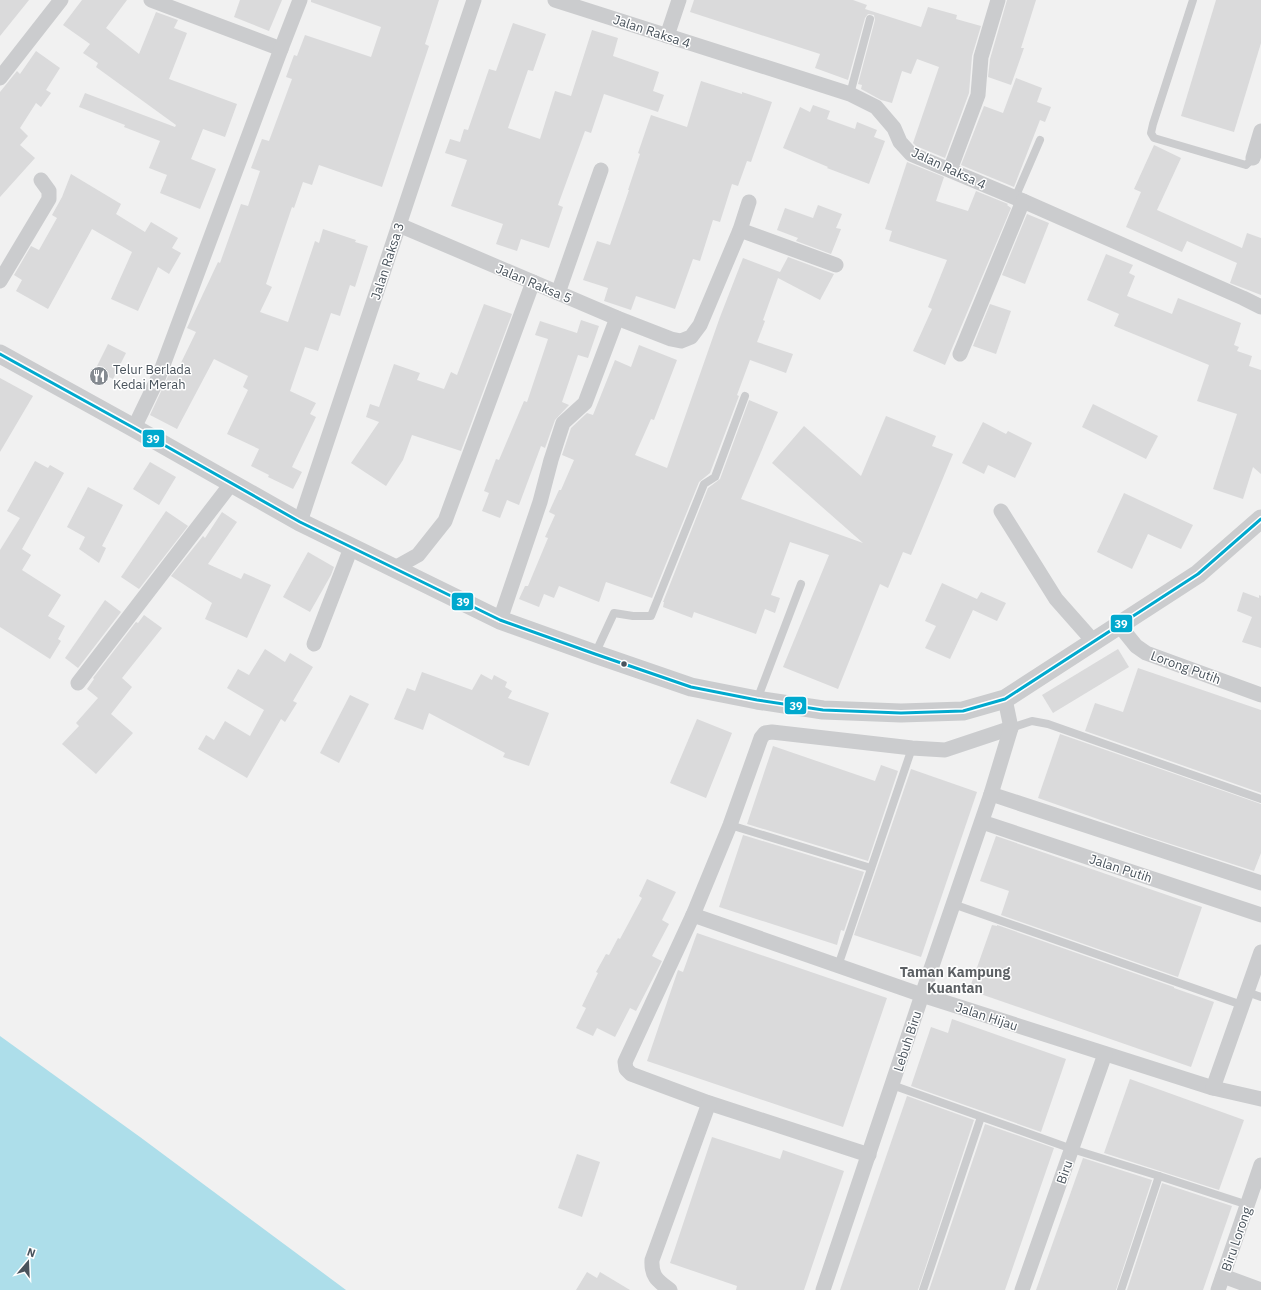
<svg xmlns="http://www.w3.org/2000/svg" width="1261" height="1290" font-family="'IBM Plex Sans',sans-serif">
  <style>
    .water { fill: #addeea }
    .building { fill: #dadadb }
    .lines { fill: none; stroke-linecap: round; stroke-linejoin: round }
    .service { stroke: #cbccce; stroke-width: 8 }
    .minor { stroke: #cbccce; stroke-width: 15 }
    .tertiary { stroke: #cbccce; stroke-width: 19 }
    .bus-1-casing { stroke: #fff; stroke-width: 6 }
    .bus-1 { stroke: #00a9ce; stroke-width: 3 }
    .bus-dot { fill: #49535c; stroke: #fff; stroke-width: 1.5 }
    .labels { text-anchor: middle; stroke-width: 3; stroke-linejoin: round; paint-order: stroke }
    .street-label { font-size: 13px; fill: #49535c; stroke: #fff }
    .poi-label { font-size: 13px; fill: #49535c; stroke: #fff; text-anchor: start }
    .neighbourhood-label { font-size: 14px; font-weight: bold; fill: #5c6064; stroke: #fff }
    .line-badge { stroke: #fff; stroke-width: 1.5 }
    .badge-label { font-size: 11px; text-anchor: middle; font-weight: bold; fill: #fff }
  </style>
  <rect width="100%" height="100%" fill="#f1f1f1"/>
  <!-- water -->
  <path class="water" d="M0 1036 140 1137 346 1290H0Z"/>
  <!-- building -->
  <g class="building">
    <path d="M0 0H29L0 36Z"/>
    <path d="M82 0H127L106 28 139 54 156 12 178 20 174 28 187 33 169 79 237 104 225 137 203 129 191 159 216 169 200 209 160 193 167 175 149 168 160 141 124 127 125 125 79 107 85 93 175 127 176 125 96 67 98 63 83 53 90 44 63 25Z"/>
    <path d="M240 0H282L269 31 234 17Z"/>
    <path d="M311 0H439L425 44 429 46 382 187 319 165 312 185 303 182 294 208 292 207 266 284 272 287 260 312 288 322 315 241 319 243 323 229 356 240 355 242 368 246 355 287 350 285 340 316 331 313 318 351 305 347 290 391 316 403 310 414 316 417 292 467 302 472 293 489 268 477 269 475 251 466 259 449 227 434 248 390 243 387 248 376 214 359 177 429 150 415 171 370 176 373 196 332 187 328 218 262 220 263 241 204 248 206 260 171 251 168 262 139 269 141 292 79 286 77 294 55 297 56 305 35 371 57 381 27 311 2Z"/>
    <path d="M694 0H853L867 5 865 9 921 27 928 7 957 15 956 19 981 26 972 56 969 93 945 158 916 146 913 143 939 67 917 59 911 74 902 71 892 103 881 100 861 89 862 85 858 84 875 20 874 15 868 14 865 18 848 80 815 68 820 54 690 12Z"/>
    <path d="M1007 0H1036L1021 48H1024L1011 85 988 77 990 59Z"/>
    <path d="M1216 0H1261V43L1234 132 1181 116Z"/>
    <path d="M513 23 546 34 533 71 528 70 508 128 540 139 555 91 571 96 592 30 618 38 613 56 659 72 653 91 664 95 658 112 604 94 591 133 585 131 558 205 563 207 549 248 521 239 517 251 496 244 503 224 451 206 467 160 445 153 450 139 460 142 464 129 468 130 489 69 496 71Z"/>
    <path d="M36 51 60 68 46 90 51 93 41 107 36 103 20 128 28 136 20 145 35 158 0 197V92L17 71 20 74Z"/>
    <path d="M1016 78 1042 88 1037 102 1051 107 1045 122 1040 120 1014 187 961 165 984 106 1003 113Z"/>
    <path d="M701 81 742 94V92L772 102 751 162 747 161 738 186 732 184 720 222 713 220 700 261 693 259 675 309 636 296 631 310 604 301 608 288 583 280 597 241 610 245 629 190H628L640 154 638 153 651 115 687 127Z"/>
    <path d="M813 105 830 111 827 119 855 129 857 122 877 130 874 137 885 141 869 184 827 168 828 167 783 148 800 107 810 112Z"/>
    <path d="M1154 145 1181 158 1157 210 1242 248 1247 233 1261 238V295L1230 283 1237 263 1187 241 1182 252 1126 227 1141 192 1134 189Z"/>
    <path d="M907 162 944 177 936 201 968 211 976 191 1008 204 1007 205 1011 208 945 365 913 351 932 309 928 307 947 260 889 241 892 231 885 229Z"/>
    <path d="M71 174 121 204 116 214 145 232 151 222 178 238 172 248 181 253 169 274 158 267 138 311 111 299 132 252 92 229 48 309 16 291 22 280 14 275 31 246 39 250 57 218 52 215 62 197Z"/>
    <path d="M818 205 842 214 836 228 841 229 831 254 796 241 798 238 777 230 785 208 813 218Z"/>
    <path d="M1027 214 1049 223 1025 284 1002 275Z"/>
    <path d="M1106 254 1133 265 1129 273 1135 276 1127 296 1172 314 1178 298 1241 323 1234 345 1239 347 1237 351 1252 356 1249 366 1261 370V474L1253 467 1243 499 1213 489 1237 414 1197 401 1209 365 1114 326 1119 314 1087 300Z"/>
    <path d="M788 257 834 274 820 300 778 278 763 320 765 321 757 342 793 354 786 373 750 360 737 395 739 396 710 473 699 482 652 598 606 582 599 602 559 586 554 598 544 594 539 607 519 599 525 586H528L548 538 545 537 555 515 549 512 559 490H561L574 460 562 455 571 428 587 413 593 415 615 360 631 367 639 345 677 360 654 420 651 419 635 455 667 468 720 317 743 258 780 272Z"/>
    <path d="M484 304 512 314 461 451 412 435 403 460 386 486 351 463 379 422 366 417 370 404 379 407 394 364 420 373 417 380 444 389 451 372 457 375Z"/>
    <path d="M990 304 1011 311 996 354 973 346Z"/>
    <path d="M581 320 599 326 588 358 578 355 562 402 569 405 555 420 545 448 541 446 519 505 507 500 500 518 482 511 489 493 484 491 496 459 499 460 524 401 527 402 548 339 535 335 540 321 577 333Z"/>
    <path d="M108 344 126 353 113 379 95 370Z"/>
    <path d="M0 378 33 396 0 452Z"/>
    <path d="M749 400 778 412 741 499 863 543 772 463 804 426 861 476 886 416 936 436 932 446 953 454 911 555 903 552 888 588 880 584 838 689 783 667 829 555 790 542 771 595 780 598 775 613 765 609 756 634 694 612 692 618 663 607 664 602H663L708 488 720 479Z"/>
    <path d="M1093 404 1158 436 1146 459 1082 427Z"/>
    <path d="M983 422 1006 434 1008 431 1032 443 1015 478 988 465 984 474 962 463Z"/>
    <path d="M35 461 48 468 50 465 64 473 22 549 31 555 22 570 61 595 48 616 65 626 58 639 61 641 50 659 0 627V550L20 518 7 511Z"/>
    <path d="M150 462 176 477 159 505 133 489Z"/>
    <path d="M88 487 123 505 102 546 106 548 99 563 79 549 85 537 67 527Z"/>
    <path d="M1124 493 1193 525 1181 549 1148 534 1132 569 1097 552Z"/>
    <path d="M166 511 188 526 139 589 121 577Z"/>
    <path d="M222 512 237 522 208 564 241 579 244 573 271 585 247 638 205 619 212 603 171 576 203 536 205 538Z"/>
    <path d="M308 552 334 567 331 575 310 612 283 597Z"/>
    <path d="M942 583 977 599 981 592 1006 603 997 621 973 610 950 659 925 648 936 626 925 621Z"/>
    <path d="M1243 592 1259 598V595L1261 596V648L1242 642 1252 617 1237 611Z"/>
    <path d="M105 600 121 612 78 668 65 658Z"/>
    <path d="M144 615 162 628 122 678 132 687 111 714 133 733 96 774 62 744 79 726 76 723 98 698 87 689 94 679 93 678 136 622 138 623Z"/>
    <path d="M265 649 285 662 290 653 313 667 293 701 297 703 285 722 281 719 247 778 198 749 206 735 214 740 225 721 250 736 264 710 227 688 238 669 249 675Z"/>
    <path d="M1118 649 1129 667 1053 713 1042 695Z"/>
    <path d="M1138 668 1261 710V793L1085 731 1095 703 1123 712Z"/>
    <path d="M422 672 472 690 481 674 492 680 494 675 507 682 505 687 512 691 508 698 549 713 529 766 503 757 505 753 429 713 423 730 394 719 407 688 415 691Z"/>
    <path d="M350 695 369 704 339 763 320 753Z"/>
    <path d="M697 719 732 733 706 798 670 783Z"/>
    <path d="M1060 734 1261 804V853L1254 871 1146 836 1038 798Z"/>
    <path d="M773 746 875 781 881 765 898 771 868 861 747 824Z"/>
    <path d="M911 769 977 792 921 957 854 935Z"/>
    <path d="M743 835 864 872 844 931 841 930 837 945 719 907Z"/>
    <path d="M996 836 1202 907 1178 977 1001 915 1009 891 980 881Z"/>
    <path d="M647 879 676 892 662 920 669 924 652 956 662 961 636 1011 630 1008 615 1037 597 1028 593 1036 576 1028 586 1008 582 1006 598 973 596 972 606 954 609 955 618 938 620 939 642 898 639 896Z"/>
    <path d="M992 925 997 926V925L1174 987V988L1214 1002 1191 1067 969 990Z"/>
    <path d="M697 933 887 998 843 1127 647 1061 678 970 683 972Z"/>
    <path d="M952 1019 1066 1059 1041 1132 911 1086 931 1027 948 1033Z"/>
    <path d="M1130 1079 1244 1120 1219 1190 1104 1153Z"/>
    <path d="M907 1096 974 1120 918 1290H840Z"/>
    <path d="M985 1124 1054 1148 1005 1290H929Z"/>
    <path d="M712 1137 780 1159 783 1150 844 1171 804 1290H736L737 1286 670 1263Z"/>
    <path d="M577 1154 600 1162 582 1217 558 1208Z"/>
    <path d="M1083 1158 1152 1180 1116 1290H1036Z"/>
    <path d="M1162 1183 1232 1206 1203 1290H1127Z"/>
    <path d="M587 1272 597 1278 600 1272 630 1290H576Z"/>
  </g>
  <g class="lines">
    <!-- service -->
    <g class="service">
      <path d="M1193 0 1153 124 1151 133 1154 138 1246 165 1253 158"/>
      <path d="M850 94 870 19"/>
      <path d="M1015 198 1040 140"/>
      <path d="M595 654 614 613 633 616H651L704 484 715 477 745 396"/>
      <path d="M757 700 801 584"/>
      <path d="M1011 728 1032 721 1048 724 1261 799"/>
      <path d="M730 825 871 868"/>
      <path d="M953 904 1242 1005"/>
      <path d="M838 966 912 748"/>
      <path d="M1247 992 1261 997"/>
      <path d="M892 1085 1072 1149 1159 1176 1248 1205"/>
      <path d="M923 1290 981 1117"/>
      <path d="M1121 1290 1159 1176"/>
    </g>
    <!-- minor -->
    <g class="minor">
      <path d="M151 0 281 49"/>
      <path d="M555 0 850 94 876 107 894 128 900 142 911 154 1023 201 1243 298 1261 307"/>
      <path d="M667 36 679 0"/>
      <path d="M0 78 61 0"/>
      <path d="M1253 158 1261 131"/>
      <path d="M950 170 978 95 981 57 998 0"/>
      <path d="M399 225 617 318 671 339 681 341 691 337 700 325 740 230 749 202"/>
      <path d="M740 230 836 265"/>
      <path d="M0 281 49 199V191L41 180"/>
      <path d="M558 293 601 170"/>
      <path d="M960 354 1023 201"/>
      <path d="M134 428 159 376 281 49 300 0"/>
      <path d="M1001 511 1056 599 1094 642"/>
      <path d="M300 522 474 0"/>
      <path d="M393 569 418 555 445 521 533 282"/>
      <path d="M500 620 540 502 551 460 563 423 585 403 617 318"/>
      <path d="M1119 625 1136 646 1146 653 1261 695"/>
      <path d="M314 644 351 548"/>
      <path d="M78 683 231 484"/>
      <path d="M991 794 1261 883"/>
      <path d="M982 822 1261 915"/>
      <path d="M693 915 922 995 1213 1088 1261 1099"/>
      <path d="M1213 1088 1261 952"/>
      <path d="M869 1155 709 1103 631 1074 626 1069 625 1062 693 915 730 825 761 738 765 733 772 732 912 748 945 750 1011 728"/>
      <path d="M1223 1276 1261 1290"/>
      <path d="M670 1290C658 1281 651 1277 652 1260L709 1103"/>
      <path d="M823 1290 922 995 991 794 1011 728 1005 699"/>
      <path d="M1022 1290 1105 1054"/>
      <path d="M1218 1290 1261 1165"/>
    </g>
    <!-- tertiary -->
    <path class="tertiary" d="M0 354 134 428 300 522 500 620 595 654 691 687 757 700 823 710 901 713 963 711 1005 699 1198 574 1261 519"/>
    <defs>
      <path id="bus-1" d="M0 354 134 428 300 522 500 620 595 654 691 687 757 700 823 710 901 713 963 711 1005 699 1198 574 1261 519"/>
    </defs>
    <!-- bus-1 casing -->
    <use href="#bus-1" class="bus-1-casing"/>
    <!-- bus-1 -->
    <use href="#bus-1" class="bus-1"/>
  </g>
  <!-- icons -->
  <defs>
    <symbol id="restaurant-disc" viewBox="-11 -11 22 22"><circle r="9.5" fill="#848a90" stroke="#fff"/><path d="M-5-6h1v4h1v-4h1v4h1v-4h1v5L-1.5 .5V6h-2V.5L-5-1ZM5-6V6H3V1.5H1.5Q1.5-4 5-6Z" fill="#fff"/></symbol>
  </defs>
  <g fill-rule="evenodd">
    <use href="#restaurant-disc" x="88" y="365" width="22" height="22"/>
  </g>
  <!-- markers -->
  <circle class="bus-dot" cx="624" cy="664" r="3.5"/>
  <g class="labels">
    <!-- street labels -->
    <g class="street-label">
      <text transform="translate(652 31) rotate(18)" y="5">Jalan Raksa 4</text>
      <text transform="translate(949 168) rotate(25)" y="5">Jalan Raksa 4</text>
      <text transform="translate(387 261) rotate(-72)" y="5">Jalan Raksa 3</text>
      <text transform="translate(534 283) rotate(23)" y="5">Jalan Raksa 5</text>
      <text transform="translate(1186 667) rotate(20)" y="5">Lorong Putih</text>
      <text transform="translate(1121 868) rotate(18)" y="5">Jalan Putih</text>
      <text transform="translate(987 1016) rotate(18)" y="5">Jalan Hijau</text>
      <text transform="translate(907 1041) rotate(-72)" y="5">Lebuh Biru</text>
      <text transform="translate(1064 1172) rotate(-71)" y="5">Biru</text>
      <text transform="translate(1236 1239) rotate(-71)" y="5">Biru Lorong</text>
    </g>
    <!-- poi labels -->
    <g class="poi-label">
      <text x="113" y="374">Telur Berlada<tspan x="113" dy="15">Kedai Merah</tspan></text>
    </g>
    <!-- neighbourhood labels -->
    <g class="neighbourhood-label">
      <text x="955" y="977">Taman Kampung<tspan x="955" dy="16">Kuantan</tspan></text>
    </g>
  </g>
  <g class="line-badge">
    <rect x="142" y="429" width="23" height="19" rx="4" fill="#00a9ce"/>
    <rect x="451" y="592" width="23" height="19" rx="4" fill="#00a9ce"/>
    <rect x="1110" y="614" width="23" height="19" rx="4" fill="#00a9ce"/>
    <rect x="784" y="696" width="23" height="19" rx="4" fill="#00a9ce"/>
  </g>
  <g class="badge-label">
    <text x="153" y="443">39</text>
    <text x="463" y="606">39</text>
    <text x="1121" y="628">39</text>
    <text x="796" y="710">39</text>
  </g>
  <!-- north arrow -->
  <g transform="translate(28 1262) rotate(19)" stroke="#ffffff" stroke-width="3" paint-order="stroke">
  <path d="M0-3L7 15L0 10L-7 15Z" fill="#49535c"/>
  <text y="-6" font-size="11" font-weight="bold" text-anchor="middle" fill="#49535c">N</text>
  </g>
</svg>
